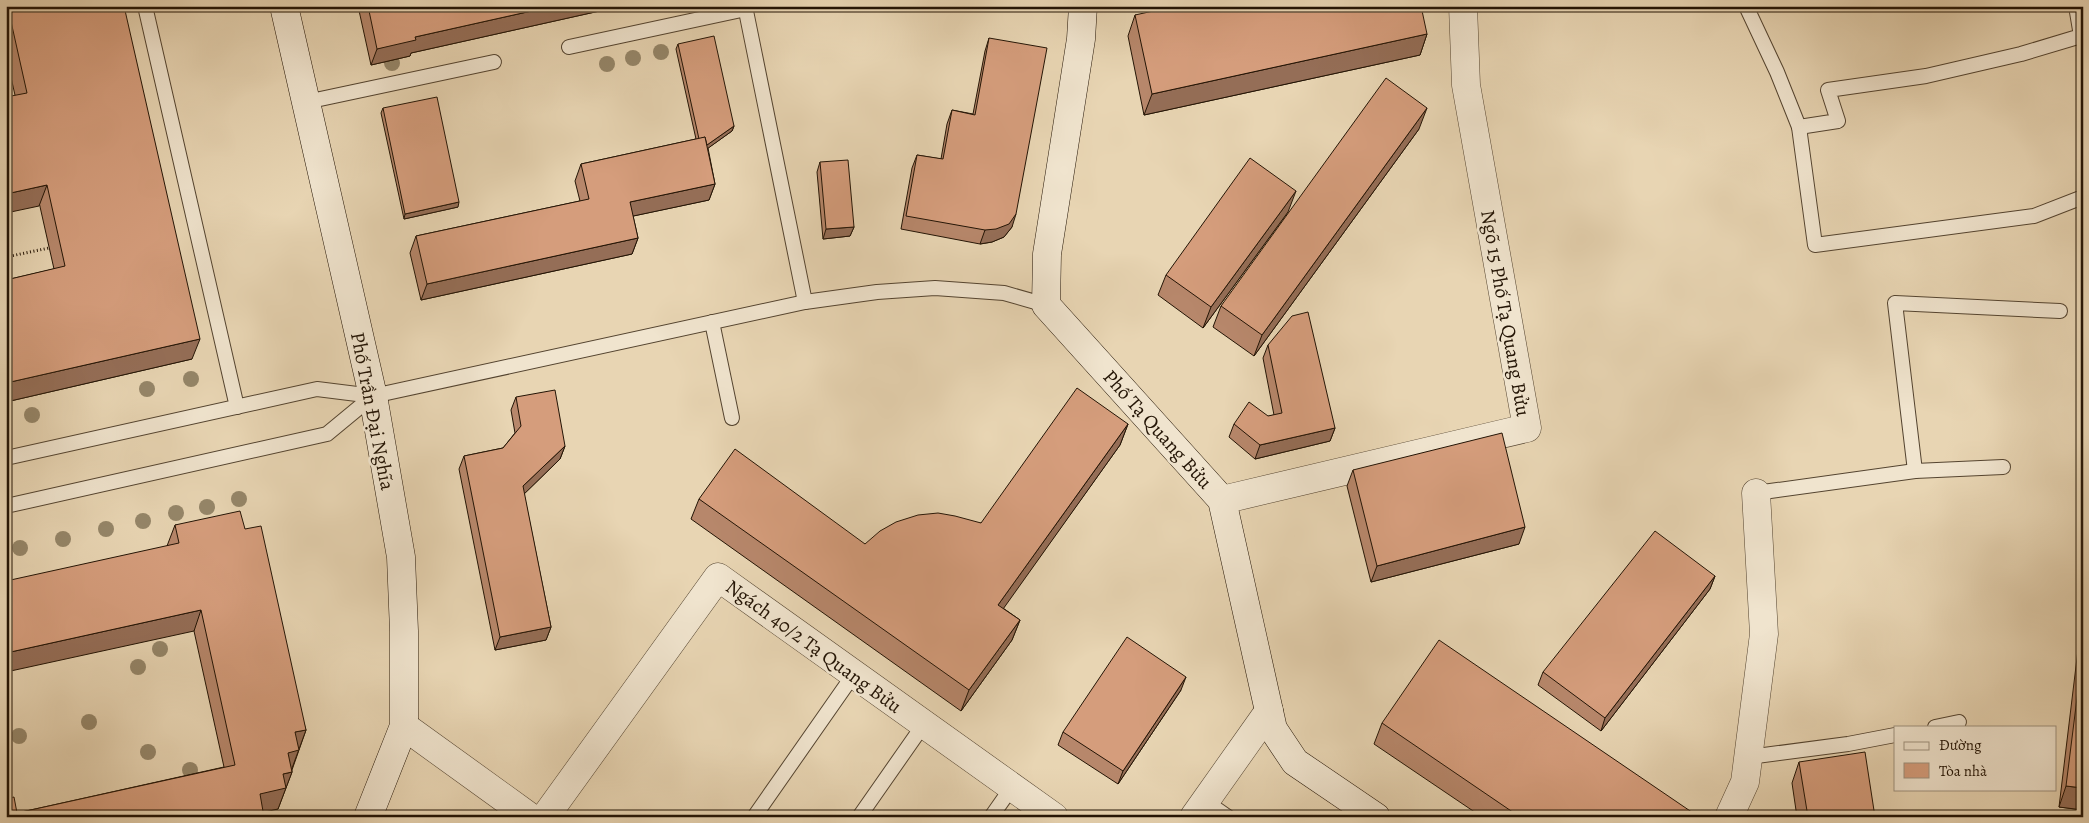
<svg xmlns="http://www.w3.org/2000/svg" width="2089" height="823" font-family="Alegreya,serif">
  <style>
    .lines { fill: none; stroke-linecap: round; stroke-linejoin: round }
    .lane-casing { stroke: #544430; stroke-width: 16 }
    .street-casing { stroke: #544430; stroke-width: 29 }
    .secondary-casing { stroke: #231405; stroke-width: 29 }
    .path { stroke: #231405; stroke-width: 3; stroke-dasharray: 1 2.5; stroke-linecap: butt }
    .lane { stroke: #f0e4ce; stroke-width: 14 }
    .street { stroke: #f0e4ce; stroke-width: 28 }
    .secondary { stroke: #f0e4ce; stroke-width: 28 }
    .tree { fill: #958669 }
    .wall { fill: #b7876b; stroke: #231405 }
    .shaded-wall { fill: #956e57; stroke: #231405 }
    .building { fill: #d59d7c; stroke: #231405 }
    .labels { text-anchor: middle; stroke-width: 5; stroke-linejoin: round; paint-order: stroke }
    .street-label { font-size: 20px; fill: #231405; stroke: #f0e4ce }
  </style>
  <rect width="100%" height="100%" fill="#e8d5b3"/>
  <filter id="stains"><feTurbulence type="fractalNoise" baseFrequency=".004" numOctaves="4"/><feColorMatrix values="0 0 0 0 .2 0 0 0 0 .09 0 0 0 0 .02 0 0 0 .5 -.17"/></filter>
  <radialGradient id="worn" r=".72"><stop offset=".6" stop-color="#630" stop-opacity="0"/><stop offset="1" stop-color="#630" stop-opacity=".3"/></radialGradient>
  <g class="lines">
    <defs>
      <g id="lane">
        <path d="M145 6 237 407"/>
        <path d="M745 6 805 302"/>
        <path d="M1746 6 1777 72 1799 127"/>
        <path d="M2076 6 2081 36 2021 54 1926 76 1828 90 1838 121 1799 127 1815 245 2034 216 2083 197"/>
        <path d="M569 47 746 9"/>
        <path d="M306 102 494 62"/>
        <path d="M712 322 732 418"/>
        <path d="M6 458 317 389 373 396 805 302 877 292 935 288 1004 293 1046 305"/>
        <path d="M1915 471 1895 303 2060 311"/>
        <path d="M1756 493 1915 471 2003 467"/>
        <path d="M6 506 327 434 373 396"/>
        <path d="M1935 727 1959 722"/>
        <path d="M1749 757 1848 744 1895 735"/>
        <path d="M1205 801 1228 817"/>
        <path d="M754 817 854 674"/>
        <path d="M859 817 924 724"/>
        <path d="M991 817 1012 787"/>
      </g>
      <g id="street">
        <path d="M1222 500 1527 428 1466 85 1463 6"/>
        <path d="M404 726 530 817"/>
        <path d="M545 817 718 577 1054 817"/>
        <path d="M1194 817 1269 711"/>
        <path d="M1729 817 1745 782 1764 634 1756 493"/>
      </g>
      <g id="secondary">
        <path d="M284 6 373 396 401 557 404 631V726L368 817"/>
        <path d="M1083 6 1081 39 1047 254 1046 305 1222 500 1273 729 1295 762 1376 817"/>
      </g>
    </defs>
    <!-- lane casing -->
    <use href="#lane" class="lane-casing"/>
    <!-- street casing -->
    <use href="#street" class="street-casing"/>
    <!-- secondary casing -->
    <use href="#secondary" class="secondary-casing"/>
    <!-- path -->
    <g class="path">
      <path d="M6 76 11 75"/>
      <path d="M6 257 49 248"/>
    </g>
    <!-- lane -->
    <use href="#lane" class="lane"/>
    <!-- street -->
    <use href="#street" class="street"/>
    <!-- secondary -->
    <use href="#secondary" class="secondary"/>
  </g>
  <!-- trees -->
  <g class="tree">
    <circle cx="661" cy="52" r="8"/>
    <circle cx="633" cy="58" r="8"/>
    <circle cx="392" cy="63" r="8"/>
    <circle cx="607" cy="64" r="8"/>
    <circle cx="191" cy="379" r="8"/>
    <circle cx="147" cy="389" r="8"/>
    <circle cx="32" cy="415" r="8"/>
    <circle cx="239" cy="499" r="8"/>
    <circle cx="207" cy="507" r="8"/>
    <circle cx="176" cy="513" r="8"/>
    <circle cx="143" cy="521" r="8"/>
    <circle cx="106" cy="529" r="8"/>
    <circle cx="63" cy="539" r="8"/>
    <circle cx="20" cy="548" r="8"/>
    <circle cx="160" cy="649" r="8"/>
    <circle cx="138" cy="667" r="8"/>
    <circle cx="89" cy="722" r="8"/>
    <circle cx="19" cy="736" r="8"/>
    <circle cx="148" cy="752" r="8"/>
    <circle cx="190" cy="770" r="8"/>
  </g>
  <!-- wall -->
  <g class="wall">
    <path d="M6 6 192 359 6 402V280L54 269 6 55Z"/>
    <path d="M358 6H622L411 53 410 56 371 65Z"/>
    <path d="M1135 15 1427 34 1420 55 1144 115 1128 36Z"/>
    <path d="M989 38 1012 227 1004 237 992 242 980 244 901 229 912 168 917 155 941 159 947 124 952 110 973 114 985 51Z"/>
    <path d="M678 44 734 126 732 131 708 148 715 184 709 200 633 216 638 238 632 254 421 300 410 253 416 236 580 201 575 181 581 164 696 139 676 49Z"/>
    <path d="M383 108 458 207 404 219 381 113Z"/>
    <path d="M1419 129 1254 356 1213 327 1221 306Z"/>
    <path d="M820 162 854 227 850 236 823 239 817 172Z"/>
    <path d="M1288 212 1203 328 1158 295 1166 275Z"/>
    <path d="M1268 345 1335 428 1330 441 1255 459 1229 437 1234 424 1274 415 1263 358Z"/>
    <path d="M516 397 565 446 560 459 524 494 551 627 546 640 495 650 459 469 464 456 503 448 515 433 511 410Z"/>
    <path d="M1128 424 1120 445 1003 608 1020 620 1012 640 961 711 691 519 699 499 865 544 981 523Z"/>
    <path d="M1353 470 1519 544 1371 582 1347 486Z"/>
    <path d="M175 525 245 529 306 730 292 770V772L278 809 17 813 224 767 194 631 167 546Z"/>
    <path d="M1715 576 1710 589 1601 731 1538 685 1543 672Z"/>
    <path d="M2083 608V810L2059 807Z"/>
    <path d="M1181 690 1118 784 1058 745 1063 732Z"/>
    <path d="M1382 723 1699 817H1482L1374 744Z"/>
    <path d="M1799 762 1875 817H1797L1792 783Z"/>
  </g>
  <!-- shaded-wall -->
  <g class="shaded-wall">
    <path d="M554 6H622L411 53 410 56 371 65 377 49 415 37Z"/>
    <path d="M6 17H10L6 26Z"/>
    <path d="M1427 34 1420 55 1144 115 1152 94Z"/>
    <path d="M1427 108 1419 129 1254 356 1262 335Z"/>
    <path d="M734 126 732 131 700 154 701 149Z"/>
    <path d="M715 184 709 200 624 218 630 202Z"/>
    <path d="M47 185 39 206 6 213V194Z"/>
    <path d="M1296 191 1288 212 1203 328 1211 307Z"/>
    <path d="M459 202 458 207 404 219 405 214Z"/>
    <path d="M1016 214 1012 227 1004 237 992 242 980 244 985 230Z"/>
    <path d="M854 227 850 236 823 239 826 229Z"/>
    <path d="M638 238 632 254 421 300 427 284Z"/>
    <path d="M200 339 192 359 6 402V383Z"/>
    <path d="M1128 424 1120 445 991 626 998 605Z"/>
    <path d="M1335 428 1330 441 1255 459 1260 445Z"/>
    <path d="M565 446 560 459 518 500 523 486Z"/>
    <path d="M1525 527 1519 544 1371 582 1377 566Z"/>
    <path d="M1715 576 1710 589 1601 731 1605 718Z"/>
    <path d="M201 610 194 631 6 672V653Z"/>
    <path d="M1020 620 1012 640 961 711 969 690Z"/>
    <path d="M551 627 546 640 495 650 500 637Z"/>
    <path d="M1186 677 1181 690 1118 784 1123 771Z"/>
    <path d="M306 730 291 771 281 773 295 732Z"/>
    <path d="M292 772 278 809 252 815 260 794 283 774Z"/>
    <path d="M2066 786 2083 788V810L2059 807Z"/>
  </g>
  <!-- building -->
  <g class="building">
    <path d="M6 6H124L200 339 6 383V280L65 266 47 185 6 194V97L27 93 10 17H6Z"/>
    <path d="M368 6H554L415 37 416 40 377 49Z"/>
    <path d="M1176 6H1421L1427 34 1152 94 1135 15Z"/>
    <path d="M714 36 734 126 707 145 705 137 699 139 678 44Z"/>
    <path d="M989 38 1047 48 1016 214 1009 224 996 229 985 230 906 216 917 155 943 159 952 110 975 115Z"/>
    <path d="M1386 78 1427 108 1262 335 1221 306Z"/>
    <path d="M437 97 459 202 405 214 383 108Z"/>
    <path d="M705 137 715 184 630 202 638 238 427 284 416 236 589 199 581 164Z"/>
    <path d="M1250 158 1296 191 1211 307 1166 275Z"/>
    <path d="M848 160 854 227 826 229 820 162Z"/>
    <path d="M1308 312 1335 428 1260 445 1234 424 1249 402 1268 416 1282 413 1268 345 1292 316Z"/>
    <path d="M1077 388 1128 424 998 605 1020 620 969 690 699 499 735 449 865 544 880 531 896 522 918 515 938 513 955 516 981 523Z"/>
    <path d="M555 390 565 446 523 486 551 627 500 637 464 456 503 448 521 426 516 397Z"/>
    <path d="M1502 433 1525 527 1377 566 1353 470Z"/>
    <path d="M240 511 245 529 261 526 306 730 295 732 299 750 288 753 292 772 283 774 286 788 260 794 264 817H6V799L14 797 17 813 235 765 201 610 6 653V581L179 543 175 525Z"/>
    <path d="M1655 531 1715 576 1605 718 1543 672Z"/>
    <path d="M1127 637 1186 677 1123 771 1063 732Z"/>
    <path d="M1439 640 1699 817H1520L1382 723Z"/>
    <path d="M2083 650V788L2066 786Z"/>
    <path d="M1865 752 1875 817H1808L1799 762Z"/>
  </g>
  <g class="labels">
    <!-- street labels -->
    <g class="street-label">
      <text transform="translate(1506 313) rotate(80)" y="7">Ngõ 15 Phố Tạ Quang Bửu</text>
      <text transform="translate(373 411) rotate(79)" y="7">Phố Trần Đại Nghĩa</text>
      <text transform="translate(1158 429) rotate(48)" y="7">Phố Tạ Quang Bửu</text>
      <text transform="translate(814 646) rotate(36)" y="7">Ngách 40/2 Tạ Quang Bửu</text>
    </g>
  </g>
  <!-- margin -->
  <rect width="2089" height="823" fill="none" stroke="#e8d5b3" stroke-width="25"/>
  <rect x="8" y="8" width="2074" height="808" fill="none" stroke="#231405" stroke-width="2.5"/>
  <rect x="12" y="12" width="2064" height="798" fill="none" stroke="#231405"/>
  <!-- legend -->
  <rect x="1894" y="726" width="162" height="65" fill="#f0e4ce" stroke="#9e917e"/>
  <rect x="1904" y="742" width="25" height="8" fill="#f0e4ce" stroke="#9e917e"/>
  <text x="1939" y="750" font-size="15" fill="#231405">Đường</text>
  <rect x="1904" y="763" width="25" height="15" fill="#d59d7c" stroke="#9e917e"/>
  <text x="1939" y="776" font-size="15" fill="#231405">Tòa nhà</text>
  <rect width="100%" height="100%" filter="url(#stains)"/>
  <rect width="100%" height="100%" fill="url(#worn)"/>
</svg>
